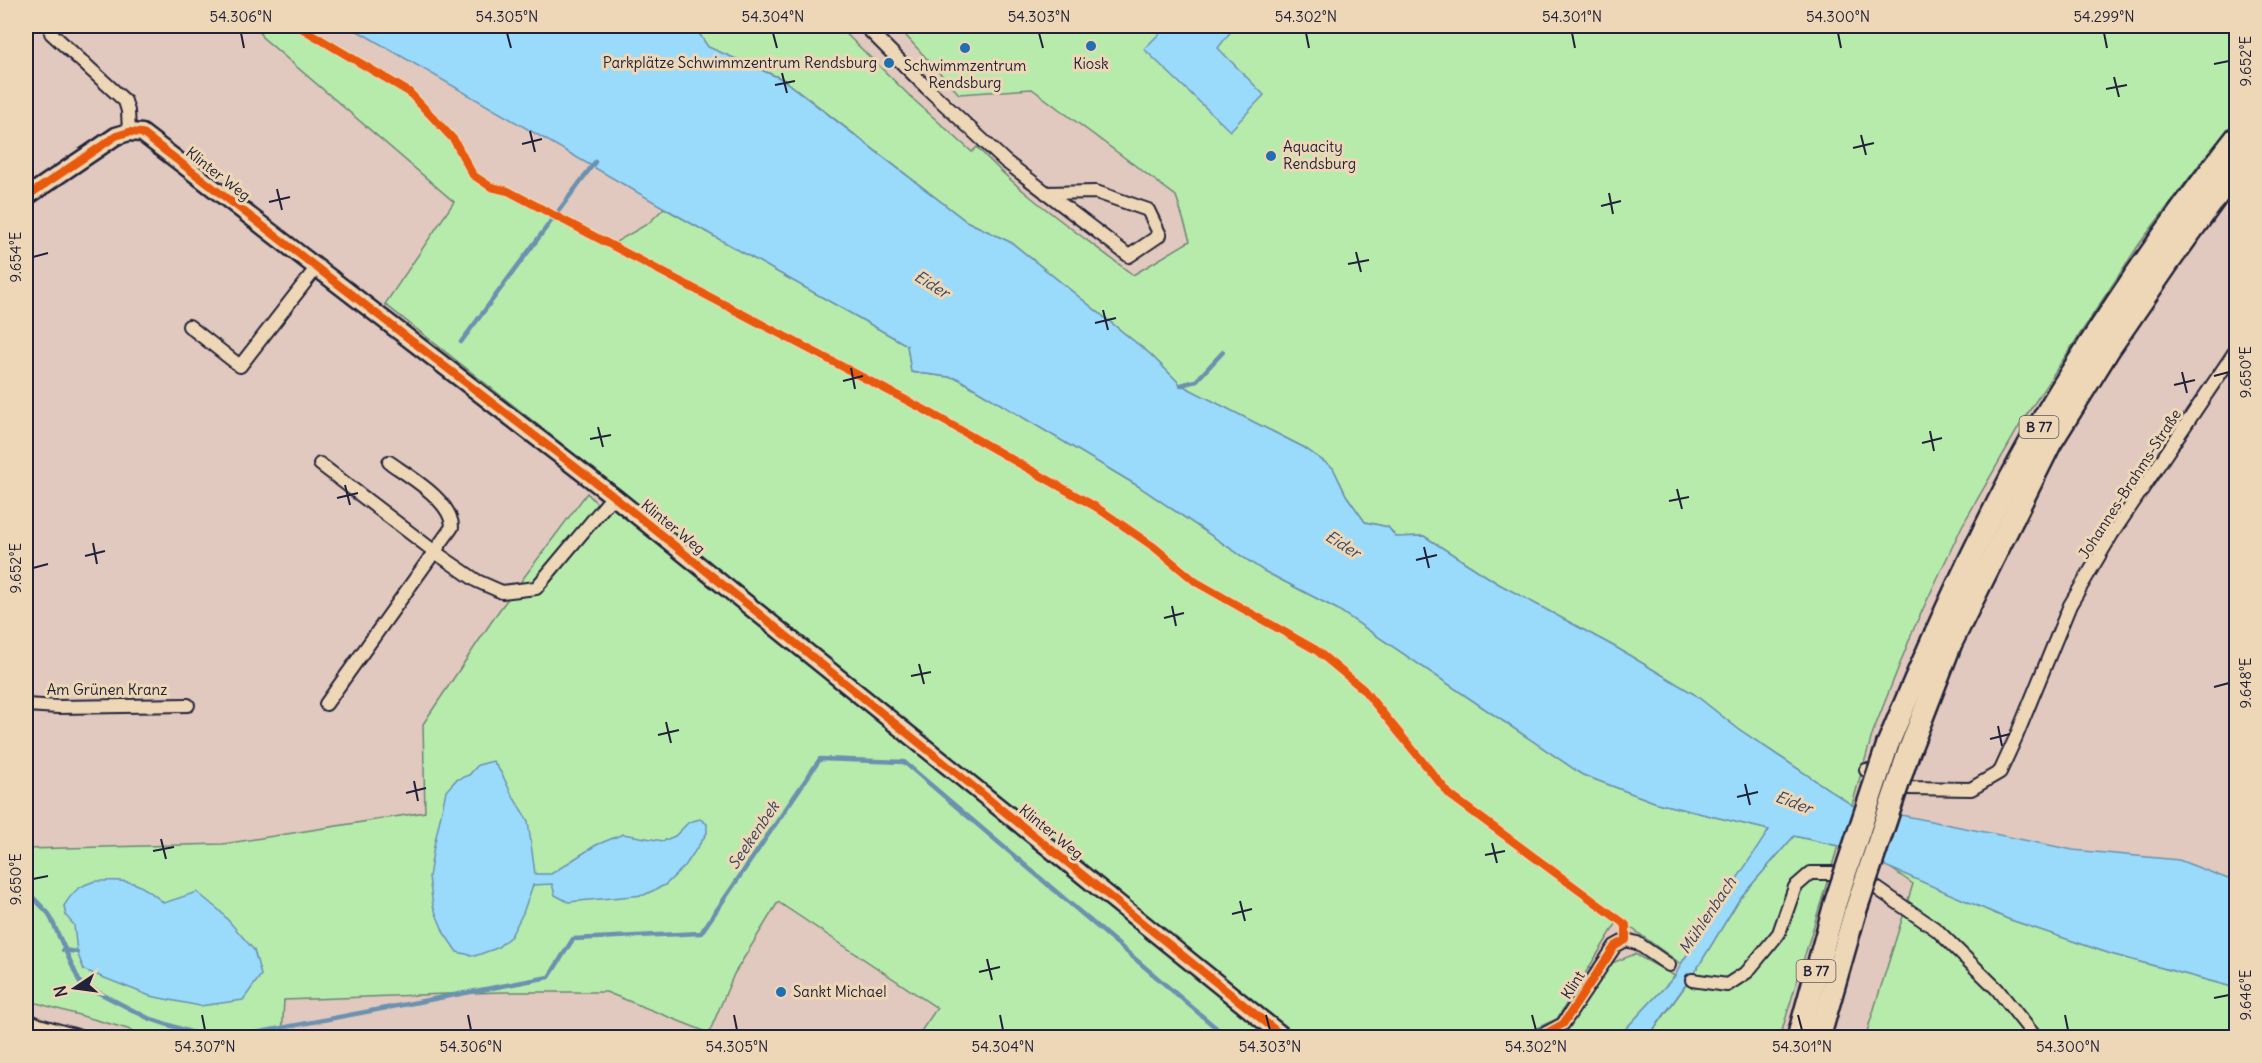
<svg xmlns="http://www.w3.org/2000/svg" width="2262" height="1063" font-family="Delius,sans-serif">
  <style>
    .green { fill: #b7ebac; stroke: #6c8674; stroke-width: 1.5 }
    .water { fill: #9adbfc; stroke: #6a91af; stroke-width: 1.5 }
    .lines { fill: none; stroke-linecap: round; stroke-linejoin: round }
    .stream { stroke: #6a91af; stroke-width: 4.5 }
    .minor-casing { stroke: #22223b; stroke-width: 16 }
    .tertiary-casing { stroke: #22223b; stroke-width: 21 }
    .trunk-casing { stroke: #22223b; stroke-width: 26 }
    .minor { stroke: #edd7b6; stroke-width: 12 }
    .tertiary { stroke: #edd7b6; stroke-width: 16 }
    .trunk { stroke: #edd7b6; stroke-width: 21 }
    .trunk-bridge-casing { stroke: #22223b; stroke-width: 26; stroke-linecap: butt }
    .trunk-bridge { stroke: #edd7b6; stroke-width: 21 }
    .cycleway-casing { stroke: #edd7b6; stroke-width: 11 }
    .cycleway { stroke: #e8590c; stroke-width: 8 }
    .ticks { fill: none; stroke: #22223b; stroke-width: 2 }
    .poi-dot { fill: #1f6fb2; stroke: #edd7b6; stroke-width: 2 }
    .labels { text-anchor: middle; stroke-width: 6; stroke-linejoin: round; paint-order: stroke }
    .shield { fill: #edd7b6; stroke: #5f5860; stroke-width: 1.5 }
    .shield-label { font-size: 14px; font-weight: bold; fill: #22223b }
    .poi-label { font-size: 15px; fill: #22223b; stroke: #edd7b6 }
    .street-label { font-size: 15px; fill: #22223b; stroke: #edd7b6 }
    .water-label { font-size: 16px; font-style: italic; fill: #3a4762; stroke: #edd7b6 }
    .neatline { fill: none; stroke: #22223b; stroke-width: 2 }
    .ticks-label { font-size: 15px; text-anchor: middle; fill: #22223b }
  </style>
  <rect width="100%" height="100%" fill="#e1c9bf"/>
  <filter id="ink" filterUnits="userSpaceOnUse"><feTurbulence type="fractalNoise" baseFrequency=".0167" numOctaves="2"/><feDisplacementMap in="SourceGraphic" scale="12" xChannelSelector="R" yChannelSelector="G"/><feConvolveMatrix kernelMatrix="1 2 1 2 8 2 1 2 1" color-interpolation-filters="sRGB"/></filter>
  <g filter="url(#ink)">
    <!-- green -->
    <g class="green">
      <path d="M264 26H298L409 92 454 140 473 175 491 187 508 191 611 245 649 223 664 208 907 345 911 372 957 378 1138 486 1264 571 1337 609 1583 775 1657 803 1770 830 1681 964 1619 919 1557 1019 1514 1038 917 1037 937 1008 778 902 734 974 709 1033 606 992H501L284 1000 282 1037H139L128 1029 26 1000V849L223 844 425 812 423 724 498 612 587 493 607 514 620 490 385 304 454 202 262 37 260 33Z"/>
      <path d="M694 26H838L914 100 972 152 977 147C1022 196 1080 234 1133 275L1190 241 1176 196 1032 89 959 94 897 26H2236V123L2205 157 2140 243 2020 425 1962 526 1914 628 1873 732 1852 805 1737 728 1694 694 1617 648 1497 583 1424 536 1396 537 1388 527 1365 522 1346 495 1333 468 1303 447 1181 385 1150 354 1012 243 966 221 783 79 708 47Z"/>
      <path d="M1794 836 1838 846 1780 1037 1648 1038 1691 978 1740 898Z"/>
      <path d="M1886 865 2008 919 2111 954 2236 988V1037L1865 1038 1913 884Z"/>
      <path d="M1635 954 1675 976 1618 1037 1552 1038 1567 1030 1612 963Z"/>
    </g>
    <!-- water -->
    <g class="water">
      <path d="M349 26H694L708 47 782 79 966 221 1012 243 1150 354 1181 385 1303 447 1333 468 1346 495 1365 522 1388 527 1396 537 1424 536 1497 583 1617 648 1694 694 1737 728 1852 805 2073 850 2179 860 2236 882V988L2111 954 2008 919 1839 846 1794 836 1740 898 1695 972 1648 1037H1618L1675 976 1681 964 1769 830 1657 803 1583 775 1337 609 1264 571 1138 486 957 378 911 372 907 345 687 221Z"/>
      <path d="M1167 26H1235L1218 48 1264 95 1230 131 1144 49Z"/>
      <path d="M493 761 502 774 512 795 528 821 535 874H551L596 845 623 834 663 841 675 836 689 822 700 819 707 824V833L685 866 665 885 644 895 568 902 555 895 552 884 533 885 523 913 511 936 497 948 475 956 457 952 444 933 433 906 429 877 434 846 446 791 456 780 469 775 478 765Z"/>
      <path d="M95 881C131 880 137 880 164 903L197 892 220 911 254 950 261 975 243 1000 200 1006 150 996 84 970 77 952 74 925 66 916 64 906C73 891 79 886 95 881Z"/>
    </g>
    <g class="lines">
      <!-- stream -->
      <g class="stream">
        <path d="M461 342 595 162"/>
        <path d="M1181 385 1196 381 1223 352"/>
        <path d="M26 890 49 914 80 983 148 1018 208 1038"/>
        <path d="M63 950 77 952"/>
        <path d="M229 1038 549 977 573 939 701 933 820 759 904 762 1228 1038"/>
      </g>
      <defs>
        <g id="minor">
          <path d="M865 26 927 88 1005 161 1129 256 1160 235 1148 210 1096 192 1046 193"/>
          <path d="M51 33 125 101 128 111 129 132"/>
          <path d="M189 326 240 366 317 267"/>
          <path d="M320 464 435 552 477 581 502 592 536 588 613 496"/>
          <path d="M326 704 452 527C452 501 410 477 389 462"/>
          <path d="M26 705 58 707 188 705"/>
          <path d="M1866 770 1907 788 1971 789 2000 772 2016 737 2070 605 2112 534 2236 350"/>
          <path d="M1692 980 1727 985 1747 972 1779 933 1795 887 1811 873H1831L1862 878 1937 930 1997 989 2036 1038"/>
          <path d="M26 1019 39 1025 84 1038"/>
          <path d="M1537 1038 1563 1024 1615 946 1626 940 1637 943 1669 965"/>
        </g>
        <path id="tertiary" d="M26 197 116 136 129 132 142 133 613 496 1285 1038"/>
        <g id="trunk">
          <path d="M1888 744C1931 640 1977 537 2032 439 2057 393 2087 348 2116 304 2154 247 2194 191 2236 138"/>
          <path d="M1909 751 1951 643 2050 444 2109 349 2168 263 2236 169"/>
          <path d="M1798 1038 1835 904"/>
          <path d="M1819 1038 1855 912"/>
        </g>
      </defs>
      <!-- minor casing -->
      <use href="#minor" class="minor-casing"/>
      <!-- tertiary casing -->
      <use href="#tertiary" class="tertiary-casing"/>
      <!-- trunk casing -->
      <use href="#trunk" class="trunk-casing"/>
      <!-- minor -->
      <use href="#minor" class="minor"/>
      <!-- tertiary -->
      <use href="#tertiary" class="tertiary"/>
      <!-- trunk -->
      <use href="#trunk" class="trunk"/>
      <defs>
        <g id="trunk-bridge">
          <path d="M1835 904 1888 744"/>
          <path d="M1855 912 1909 751"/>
        </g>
      </defs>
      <!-- trunk-bridge casing -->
      <use href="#trunk-bridge" class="trunk-bridge-casing"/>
      <!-- trunk-bridge -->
      <use href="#trunk-bridge" class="trunk-bridge"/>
      <defs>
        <g id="cycleway">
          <path d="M298 26 409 92 454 140 473 175 491 187 508 191 925 410 1096 507 1154 547 1196 582 1316 650 1363 689 1450 795 1626 925V940L1615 946 1563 1024 1537 1038"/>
          <path d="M26 197 116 136 129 132 142 133 613 496 1285 1038"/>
        </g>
      </defs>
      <!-- cycleway casing -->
      <use href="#cycleway" class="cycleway-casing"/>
      <!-- cycleway -->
      <use href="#cycleway" class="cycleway"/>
    </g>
  </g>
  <!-- ticks -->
  <path class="ticks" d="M241 33 244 48M507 33 511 48M773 33 777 48M1039 33 1043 48M1306 33 1309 48M1572 33 1575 48M1838 33 1841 48M2104 33 2107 48M2214 64 2229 61M782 73 787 93M2114 77 2119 97M775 85 795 81M2106 89 2127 85M530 131 535 152M1861 135 1866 155M522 144 542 139M1853 148 1874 143M277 189 282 210M1609 193 1613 214M269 202 290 197M1601 206 1621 201M1356 252 1361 272M33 257 48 253M1348 264 1369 260M1103 310 1108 330M1095 323 1116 318M851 368 855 389M2182 372 2187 393M2214 376 2229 372M843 381 863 376M2174 385 2195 380M598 427 603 447M1930 431 1934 451M590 439 611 435M1922 443 1942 438M345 485 350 505M1677 489 1682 509M337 498 358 493M1669 501 1689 497M93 543 97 564M1424 547 1429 568M85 556 105 551M1416 560 1437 555M33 568 48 564M1172 606 1176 626M1164 618 1184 613M919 664 924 684M911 676 931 672M2214 687 2229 683M666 722 671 743M1998 726 2002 746M658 735 679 730M1990 739 2010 734M414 781 418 801M1745 784 1750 805M406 793 426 788M1737 797 1758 792M161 839 166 859M1492 843 1497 863M153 851 174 847M1485 855 1505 851M33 879 48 876M1240 901 1245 921M1232 914 1252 909M987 959 992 980M979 972 1000 967M2214 998 2229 995M202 1015 205 1030M468 1015 471 1030M734 1015 737 1030M1000 1015 1003 1030M1266 1015 1270 1030M1532 1015 1536 1030M1798 1015 1802 1030M2065 1015 2068 1030"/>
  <!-- markers -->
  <g class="poi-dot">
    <circle cx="1091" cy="46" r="6"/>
    <circle cx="965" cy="48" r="6"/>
    <circle cx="889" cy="63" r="6"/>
    <circle cx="1271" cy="156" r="6"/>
    <circle cx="781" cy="992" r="6"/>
  </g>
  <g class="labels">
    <!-- shield labels -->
    <g class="shield">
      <rect x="2019.5" y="416" width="39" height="22" rx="4.5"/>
      <rect x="1796.5" y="960" width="39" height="22" rx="4.5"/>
    </g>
    <g class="shield-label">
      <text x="2039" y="432">B 77</text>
      <text x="1816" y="976">B 77</text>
    </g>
    <!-- poi labels -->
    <g class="poi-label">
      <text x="877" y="68" text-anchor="end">Parkplätze Schwimmzentrum Rendsburg</text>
      <text x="1091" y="69">Kiosk</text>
      <text x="965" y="71">Schwimmzentrum<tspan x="965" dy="17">Rendsburg</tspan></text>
      <text x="1283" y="152" text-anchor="start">Aquacity<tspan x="1283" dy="17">Rendsburg</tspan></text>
      <text x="793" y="997" text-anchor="start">Sankt Michael</text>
    </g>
    <!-- street labels -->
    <g class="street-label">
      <text transform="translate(218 174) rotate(38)" y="5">Klinter Weg</text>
      <text transform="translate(2130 484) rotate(-57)" y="5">Johannes-Brahms-Straße</text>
      <text transform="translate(673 527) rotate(39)" y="5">Klinter Weg</text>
      <text x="107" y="695">Am Grünen Kranz</text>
      <text transform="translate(1051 832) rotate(39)" y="5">Klinter Weg</text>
      <text transform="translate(1573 985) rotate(-57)" y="5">Klint</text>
    </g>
    <!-- water labels -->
    <g class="water-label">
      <text transform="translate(932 284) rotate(32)" y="6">Eider</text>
      <text transform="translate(1343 544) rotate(32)" y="6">Eider</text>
      <text transform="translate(1794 802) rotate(21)" y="6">Eider</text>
      <text transform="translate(753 835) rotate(-56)" y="6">Seekenbek</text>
      <text transform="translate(1707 915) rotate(-56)" y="6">Mühlenbach</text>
    </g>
  </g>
  <!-- margin -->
  <rect width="2262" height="1063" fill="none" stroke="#edd7b6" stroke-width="66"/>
  <!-- north arrow -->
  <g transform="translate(75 988) rotate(257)" stroke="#edd7b6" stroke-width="4.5" paint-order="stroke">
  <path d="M0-4.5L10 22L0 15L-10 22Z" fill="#22223b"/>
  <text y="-9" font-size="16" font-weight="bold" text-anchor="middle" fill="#22223b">N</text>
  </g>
  <rect x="33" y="33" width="2196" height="997" class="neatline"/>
  <g class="ticks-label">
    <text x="241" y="22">54.306°N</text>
    <text x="507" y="22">54.305°N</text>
    <text x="773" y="22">54.304°N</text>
    <text x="1039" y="22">54.303°N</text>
    <text x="1306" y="22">54.302°N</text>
    <text x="1572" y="22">54.301°N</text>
    <text x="1838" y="22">54.300°N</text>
    <text x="2104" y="22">54.299°N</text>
    <text transform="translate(2246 61) rotate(-90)" y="5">9.652°E</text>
    <text transform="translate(16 257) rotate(-90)" y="5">9.654°E</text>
    <text transform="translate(2246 372) rotate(-90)" y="5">9.650°E</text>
    <text transform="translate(16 568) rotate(-90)" y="5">9.652°E</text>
    <text transform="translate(2246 683) rotate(-90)" y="5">9.648°E</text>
    <text transform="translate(16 879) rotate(-90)" y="5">9.650°E</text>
    <text transform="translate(2246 995) rotate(-90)" y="5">9.646°E</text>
    <text x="205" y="1052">54.307°N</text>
    <text x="471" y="1052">54.306°N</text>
    <text x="737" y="1052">54.305°N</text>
    <text x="1003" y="1052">54.304°N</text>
    <text x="1270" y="1052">54.303°N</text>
    <text x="1536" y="1052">54.302°N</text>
    <text x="1802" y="1052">54.301°N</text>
    <text x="2068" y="1052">54.300°N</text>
  </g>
</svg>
